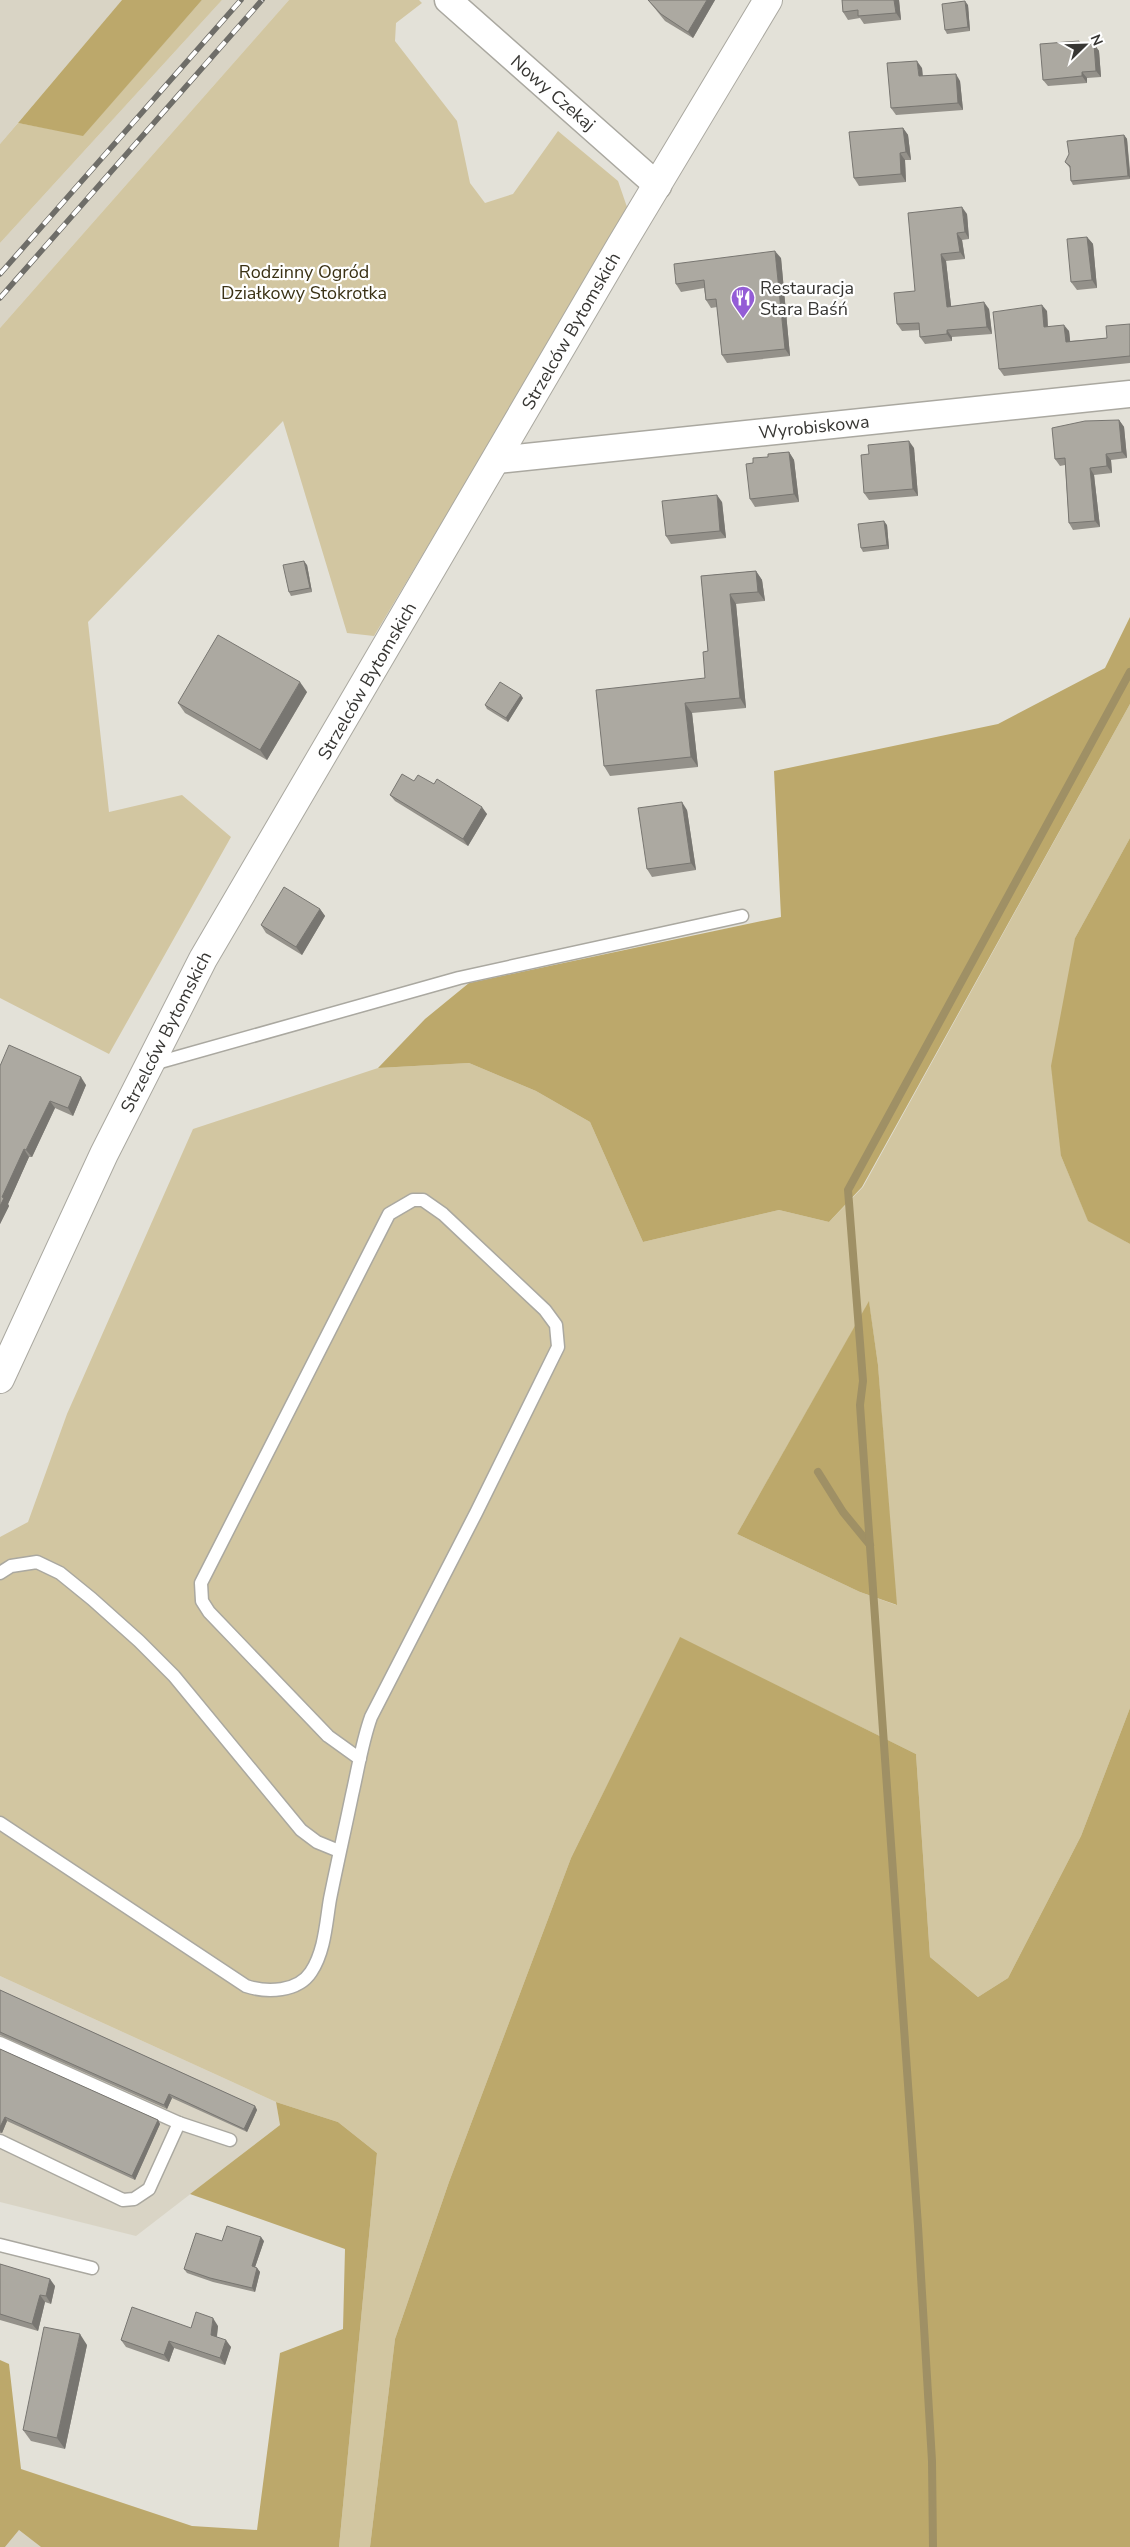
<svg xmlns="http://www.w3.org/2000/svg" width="1130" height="2547" font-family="'Nunito Sans',sans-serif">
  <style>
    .built { fill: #d9d4c5 }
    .green { fill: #d2c6a1; fill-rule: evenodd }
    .forest { fill: #bca86b }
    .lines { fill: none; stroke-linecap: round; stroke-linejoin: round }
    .stream { stroke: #9f9065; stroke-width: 8 }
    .service-casing { stroke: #aaa8a0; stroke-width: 15 }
    .minor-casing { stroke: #aaa8a0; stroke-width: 29 }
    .tertiary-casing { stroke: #aaa8a0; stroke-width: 30 }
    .service { stroke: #fff; stroke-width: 12 }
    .minor { stroke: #fff; stroke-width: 26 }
    .tertiary { stroke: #fff; stroke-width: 28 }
    .rail-casing { stroke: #6e6d68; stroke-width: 5.5 }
    .rail { stroke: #fff; stroke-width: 4; stroke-dasharray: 11; stroke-linecap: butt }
    .wall { fill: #94918a }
    .shaded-wall { fill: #787671 }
    .building { fill: #aca9a1; stroke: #787671 }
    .labels { text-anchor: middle; stroke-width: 4.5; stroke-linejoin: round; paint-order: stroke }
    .street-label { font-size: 18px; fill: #373633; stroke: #fff }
    .park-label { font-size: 18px; fill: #3b3215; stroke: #fff }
    .poi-label { font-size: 18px; fill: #373633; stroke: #fff; text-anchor: start }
  </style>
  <rect width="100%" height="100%" fill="#e3e1d8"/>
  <!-- built -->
  <g class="built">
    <path d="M0 0H122L0 144Z"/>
    <path d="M222 0H289L0 328V243Z"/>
    <path d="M0 1976 276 2102 280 2125 136 2236 0 2202Z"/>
    <path d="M19 2530 41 2547H5Z"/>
  </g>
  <!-- green -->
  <g class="green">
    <path d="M202 0H222L0 243V144L18 123 83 135Z"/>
    <path d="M289 0H419L422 3 396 23 395 41 457 121 470 183 485 203 513 194 558 131 618 181 627 207 505 417 374 636 347 633 283 421 88 622 109 812 182 795 231 837 109 1054 0 998V328Z"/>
    <path d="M1130 704V838L1075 938 1061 1156 1088 1220 1130 1244V1708L1081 1836 1008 1978 978 1997 930 1957 916 1754 680 1638 571 1858 449 2182 395 2339 370 2547H339L377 2153 338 2122 276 2102 0 1976V1537L28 1522 67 1414 193 1129 378 1068 469 1063 536 1091 590 1122 643 1242 779 1210 829 1222 863 1187ZM869 1302 878 1365 896 1605 860 1592 737 1534Z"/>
  </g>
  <!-- forest -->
  <g class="forest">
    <path d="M122 0H202L83 136 18 123Z"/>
    <path d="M1130 617V704L862 1187 829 1222 779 1210 643 1242 590 1122 536 1091 469 1063 378 1068 425 1019 469 983 781 917 774 771 998 724 1105 668Z"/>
    <path d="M1130 838V1244L1088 1221 1061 1156 1051 1066 1075 938Z"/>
    <path d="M869 1301 878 1365 897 1605 860 1592 737 1534Z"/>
    <path d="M680 1637 916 1754 930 1957 978 1997 1008 1978 1081 1836 1130 1708V2547H370L395 2339 449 2182 571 1858Z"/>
    <path d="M276 2102 338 2122 377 2153 339 2547H41L19 2530 5 2547H0V2360L9 2364 21 2469 192 2526 257 2530 280 2353 343 2329 345 2249 190 2194 280 2125Z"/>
  </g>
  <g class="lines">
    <!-- stream -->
    <g class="stream">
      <path d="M818 1472 843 1512 870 1545"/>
      <path d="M933 2547 932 2461 918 2226 860 1405 863 1381 848 1190 1130 672"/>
    </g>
    <defs>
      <g id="service">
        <path d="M153 1064 459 978 742 916"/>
        <path d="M0 1573 11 1566 37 1562 60 1573 92 1599 139 1641 174 1676 301 1830 317 1842 339 1851"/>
        <path d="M0 1823 246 1986C267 1993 298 1992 311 1972 325 1951 326 1922 330 1899 337 1864 345 1829 352 1795 358 1769 362 1742 371 1717L476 1513 558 1347 556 1325 545 1310 443 1214 423 1200H413L389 1214 201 1583 202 1601 209 1612 328 1736 360 1759"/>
        <path d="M0 2043 179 2123 230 2140"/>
        <path d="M0 2141 123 2200 134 2199 149 2189 179 2123"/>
        <path d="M0 2245 92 2268"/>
      </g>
      <g id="minor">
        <path d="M448 0 658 186"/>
        <path d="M497 460 1130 394"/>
      </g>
      <path id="tertiary" d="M0 1379 104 1154 203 959 621 245 768 0"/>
    </defs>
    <!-- service casing -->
    <use href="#service" class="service-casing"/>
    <!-- minor casing -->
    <use href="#minor" class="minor-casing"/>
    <!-- tertiary casing -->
    <use href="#tertiary" class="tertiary-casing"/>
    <!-- service -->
    <use href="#service" class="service"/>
    <!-- minor -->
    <use href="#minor" class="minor"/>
    <!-- tertiary -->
    <use href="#tertiary" class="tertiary"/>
    <defs>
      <g id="rail">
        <path d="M0 274 241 0"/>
        <path d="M0 298 262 0"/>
      </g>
    </defs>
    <!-- rail casing -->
    <use href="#rail" class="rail-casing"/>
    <!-- rail -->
    <use href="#rail" class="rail"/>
  </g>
  <!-- wall -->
  <g class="wall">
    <path d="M648 0H715L693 38 665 21Z"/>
    <path d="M842 0H899L901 20 864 24 860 18 848 20 843 12Z"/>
    <path d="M968 5 970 31 947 34 945 30Z"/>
    <path d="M1094 44 1099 51 1101 77 1087 78V83L1048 86 1043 80 1082 45Z"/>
    <path d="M922 68 923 76 960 81 963 110 896 115 891 108Z"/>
    <path d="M903 128 908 135 911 160H905L906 182 859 186 854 178Z"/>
    <path d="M1124 135 1127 139 1130 170V179L1073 185 1071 181 1070 168 1065 162Z"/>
    <path d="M967 214 969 239 962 240 965 259 946 261 951 306 989 309 992 334 952 337V341L925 344 920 337V330L902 331 897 324 915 291Z"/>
    <path d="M1087 237 1093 244 1097 288 1077 290 1071 282Z"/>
    <path d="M781 258 790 356 727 363 722 355 717 307 711 308 706 300 704 288 681 292 676 284Z"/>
    <path d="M1047 311 1048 326 1069 331 1070 341 1107 338 1130 324V363L1004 376 999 369Z"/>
    <path d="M1119 420 1124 427 1127 458 1111 460 1112 473 1094 475 1100 527 1073 530 1069 523 1065 465 1060 466 1055 459Z"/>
    <path d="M914 448 918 496 869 500 864 493Z"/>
    <path d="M789 452 794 460 799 502 755 507 750 499 753 463 768 457Z"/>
    <path d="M722 502 726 538 671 544 666 536Z"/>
    <path d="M887 525 889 549 863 552 861 548Z"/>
    <path d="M307 565 312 592 291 596 289 592Z"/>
    <path d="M756 571 762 580 765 601 736 604 746 708 692 713 698 767 610 776 604 766 705 678 708 651 701 576Z"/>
    <path d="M307 692 267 760 185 713 178 703Z"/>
    <path d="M523 698 508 722 487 709 485 705Z"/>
    <path d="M414 781 487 814 468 846 395 801 390 795Z"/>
    <path d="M687 810 696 870 652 877 647 869Z"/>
    <path d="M320 909 325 916 302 955 266 933 261 925Z"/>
    <path d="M0 1066 86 1085 73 1116 55 1108 32 1157H29L8 1204 9 1206 0 1224Z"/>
    <path d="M0 1990 255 2106 257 2110 247 2132 172 2098 167 2109 0 2035Z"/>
    <path d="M0 2049 158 2120 160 2124 135 2180 7 2121 2 2133H0Z"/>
    <path d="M222 2241H264L255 2267 257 2268 260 2272 255 2292 213 2282 187 2273 184 2269Z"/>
    <path d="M0 2264 55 2286 51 2304 45 2302 38 2331 0 2320Z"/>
    <path d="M218 2326 217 2337 231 2347 225 2365 174 2348 169 2362 126 2347 121 2340 191 2328Z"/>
    <path d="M87 2345 65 2449 31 2441 23 2430Z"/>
  </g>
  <!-- shaded-wall -->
  <g class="shaded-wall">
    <path d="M707 0H715L693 38 688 32Z"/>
    <path d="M894 0H899L901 20 896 13Z"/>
    <path d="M965 1 968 5 970 31 968 27Z"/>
    <path d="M1094 44 1099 51 1101 77 1096 71Z"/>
    <path d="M917 61 922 68 923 83 919 76Z"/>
    <path d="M1082 72 1087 78V83L1082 76Z"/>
    <path d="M956 74 960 81 963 110 958 103Z"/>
    <path d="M903 128 908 135 911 160 906 152Z"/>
    <path d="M1124 135 1127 139 1130 178 1128 176Z"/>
    <path d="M900 153 905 160 906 182 901 174Z"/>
    <path d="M962 207 967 214 969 239 965 232Z"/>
    <path d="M957 233 962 240 965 259 960 252Z"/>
    <path d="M1087 237 1093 244 1097 288 1092 280Z"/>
    <path d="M775 251 781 258 790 356 785 349Z"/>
    <path d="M941 254 946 261 952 314 947 307Z"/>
    <path d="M984 302 989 309 992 334 987 327Z"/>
    <path d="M1042 305 1047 311 1048 333 1044 327Z"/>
    <path d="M1064 325 1069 331 1071 348 1066 342Z"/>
    <path d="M947 330 952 337V341L947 334Z"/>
    <path d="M1119 420 1124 427 1127 458 1122 452Z"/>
    <path d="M909 441 914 448 918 496 913 489Z"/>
    <path d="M789 452 794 460 799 502 794 494Z"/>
    <path d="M1106 454 1111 460 1112 473 1107 466Z"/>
    <path d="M1090 468 1094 475 1100 527 1095 521Z"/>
    <path d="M717 495 722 502 726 538 720 531Z"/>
    <path d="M884 521 887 525 889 549 887 545Z"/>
    <path d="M304 561 307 565 312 592 310 588Z"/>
    <path d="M756 571 762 580 765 601 758 592Z"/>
    <path d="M730 594 736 604 746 708 740 698Z"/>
    <path d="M300 682 307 692 267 760 260 750Z"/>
    <path d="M521 695 523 698 508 722 506 718Z"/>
    <path d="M685 703 692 713 698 767 691 757Z"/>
    <path d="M682 802 687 810 696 870 691 863Z"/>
    <path d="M482 807 487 814 468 846 463 839Z"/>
    <path d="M320 909 325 916 302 955 296 947Z"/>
    <path d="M81 1077 86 1085 73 1116 68 1108Z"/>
    <path d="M50 1101 55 1108 32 1157 26 1150Z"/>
    <path d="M24 1149 29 1157 8 1204 9 1206 0 1224V1206L2 1197Z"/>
    <path d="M169 2094 172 2098 167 2109 164 2105Z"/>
    <path d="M255 2106 257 2110 247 2132 244 2129Z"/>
    <path d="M5 2117 7 2121 2 2133 0 2131V2127Z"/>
    <path d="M158 2120 160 2124 135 2180 132 2176Z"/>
    <path d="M261 2237 264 2241 254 2270 252 2266Z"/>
    <path d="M257 2268 260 2272 255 2292 252 2288Z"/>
    <path d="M50 2279 55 2286 51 2304 46 2296Z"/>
    <path d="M40 2295 45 2302 38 2331 32 2324Z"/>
    <path d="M213 2318 218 2326 216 2342 211 2335Z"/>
    <path d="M80 2334 87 2345 65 2449 57 2438Z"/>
    <path d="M226 2340 231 2347 225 2365 220 2358Z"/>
    <path d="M169 2341 174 2348 169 2362 164 2355Z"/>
  </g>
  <!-- building -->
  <g class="building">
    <path d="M648 0H707L688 32 661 14Z"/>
    <path d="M842 0H894L896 13 858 16V10L843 12Z"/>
    <path d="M965 1 968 27 945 30 942 4Z"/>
    <path d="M1079 41 1080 45 1094 44 1096 71 1082 72V76L1043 80 1040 44Z"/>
    <path d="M917 61 919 76 956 74 958 103 891 108 887 63Z"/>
    <path d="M903 128 906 152 900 153 901 174 854 178 849 132Z"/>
    <path d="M1124 135 1128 176 1071 181 1070 166 1065 162 1069 154 1067 141Z"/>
    <path d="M962 207 965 232 957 233 960 252 941 254 947 307 984 302 987 327 947 330V334L920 337 919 323 897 324 894 293 915 291 908 213Z"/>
    <path d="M1087 237 1092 280 1071 282 1067 239Z"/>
    <path d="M775 251 785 349 722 355 716 299 706 300 704 280 676 284 674 264Z"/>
    <path d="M1042 305 1044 327 1064 325 1066 342 1107 338 1106 326 1130 324V356L999 369 993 312Z"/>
    <path d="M1119 420 1122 452 1106 454 1107 466 1090 468 1095 521 1069 523 1065 458 1055 459 1052 428 1085 421Z"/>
    <path d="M909 441 913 489 864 493 861 455 869 454 868 445Z"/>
    <path d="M789 452 794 494 750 499 746 464 753 463V458L768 457V454Z"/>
    <path d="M717 495 720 531 666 536 662 501Z"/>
    <path d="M884 521 887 545 861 548 858 524Z"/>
    <path d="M304 561 310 588 289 592 283 565Z"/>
    <path d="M756 571 758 592 730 594 740 698 685 703 691 757 604 766 596 690 705 678 703 652 708 651 701 576Z"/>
    <path d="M218 635 300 682 260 750 178 703Z"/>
    <path d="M500 682 521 695 506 718 485 705Z"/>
    <path d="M402 774 414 781 418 775 434 784 437 779 482 807 463 839 390 795Z"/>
    <path d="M682 802 691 863 647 869 638 808Z"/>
    <path d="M284 887 320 909 296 947 261 925Z"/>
    <path d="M9 1045 81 1077 68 1108 50 1101 26 1150 24 1149 2 1197 4 1198 0 1206V1066Z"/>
    <path d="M0 1990 255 2106 244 2129 169 2094 164 2105 0 2032Z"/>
    <path d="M0 2049 158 2120 132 2176 5 2117 0 2127Z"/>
    <path d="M227 2226 261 2237 252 2266 257 2268 252 2288 210 2278 184 2269 196 2233 222 2241Z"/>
    <path d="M0 2264 50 2279 46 2296 40 2295 32 2324 0 2314Z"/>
    <path d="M132 2307 191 2328 196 2312 213 2318 211 2335 226 2340 220 2358 169 2341 164 2355 121 2340Z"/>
    <path d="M44 2327 80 2334 57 2438 23 2430Z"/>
  </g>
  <!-- icons -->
  <defs>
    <symbol id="restaurant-pin" viewBox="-11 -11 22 30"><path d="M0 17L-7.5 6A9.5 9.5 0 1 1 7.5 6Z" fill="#945dd6" stroke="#fff"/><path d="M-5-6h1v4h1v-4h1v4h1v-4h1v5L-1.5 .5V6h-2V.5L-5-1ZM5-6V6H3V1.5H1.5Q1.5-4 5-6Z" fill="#fff"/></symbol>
  </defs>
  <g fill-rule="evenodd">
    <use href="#restaurant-pin" x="729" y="284" width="28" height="38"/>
  </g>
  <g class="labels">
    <!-- street labels -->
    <g class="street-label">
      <text transform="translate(553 93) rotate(41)" y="6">Nowy Czekaj</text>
      <text transform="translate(571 331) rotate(-60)" y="6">Strzelców Bytomskich</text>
      <text transform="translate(814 427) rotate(-6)" y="6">Wyrobiskowa</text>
      <text transform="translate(367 681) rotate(-60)" y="6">Strzelców Bytomskich</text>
      <text transform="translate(166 1032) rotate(-63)" y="6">Strzelców Bytomskich</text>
    </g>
    <!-- park labels -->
    <g class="park-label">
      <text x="304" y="278">Rodzinny Ogród<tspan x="304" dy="21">Działkowy Stokrotka</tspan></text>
    </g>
    <!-- poi labels -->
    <g class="poi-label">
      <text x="760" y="294">Restauracja<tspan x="760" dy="21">Stara Baśń</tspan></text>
    </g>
  </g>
  <!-- north arrow -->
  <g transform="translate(1085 45) rotate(67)" stroke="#ffffff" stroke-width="4" paint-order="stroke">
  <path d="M0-4L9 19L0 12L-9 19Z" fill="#373633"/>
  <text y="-8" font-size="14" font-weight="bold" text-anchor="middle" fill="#373633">N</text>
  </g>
</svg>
